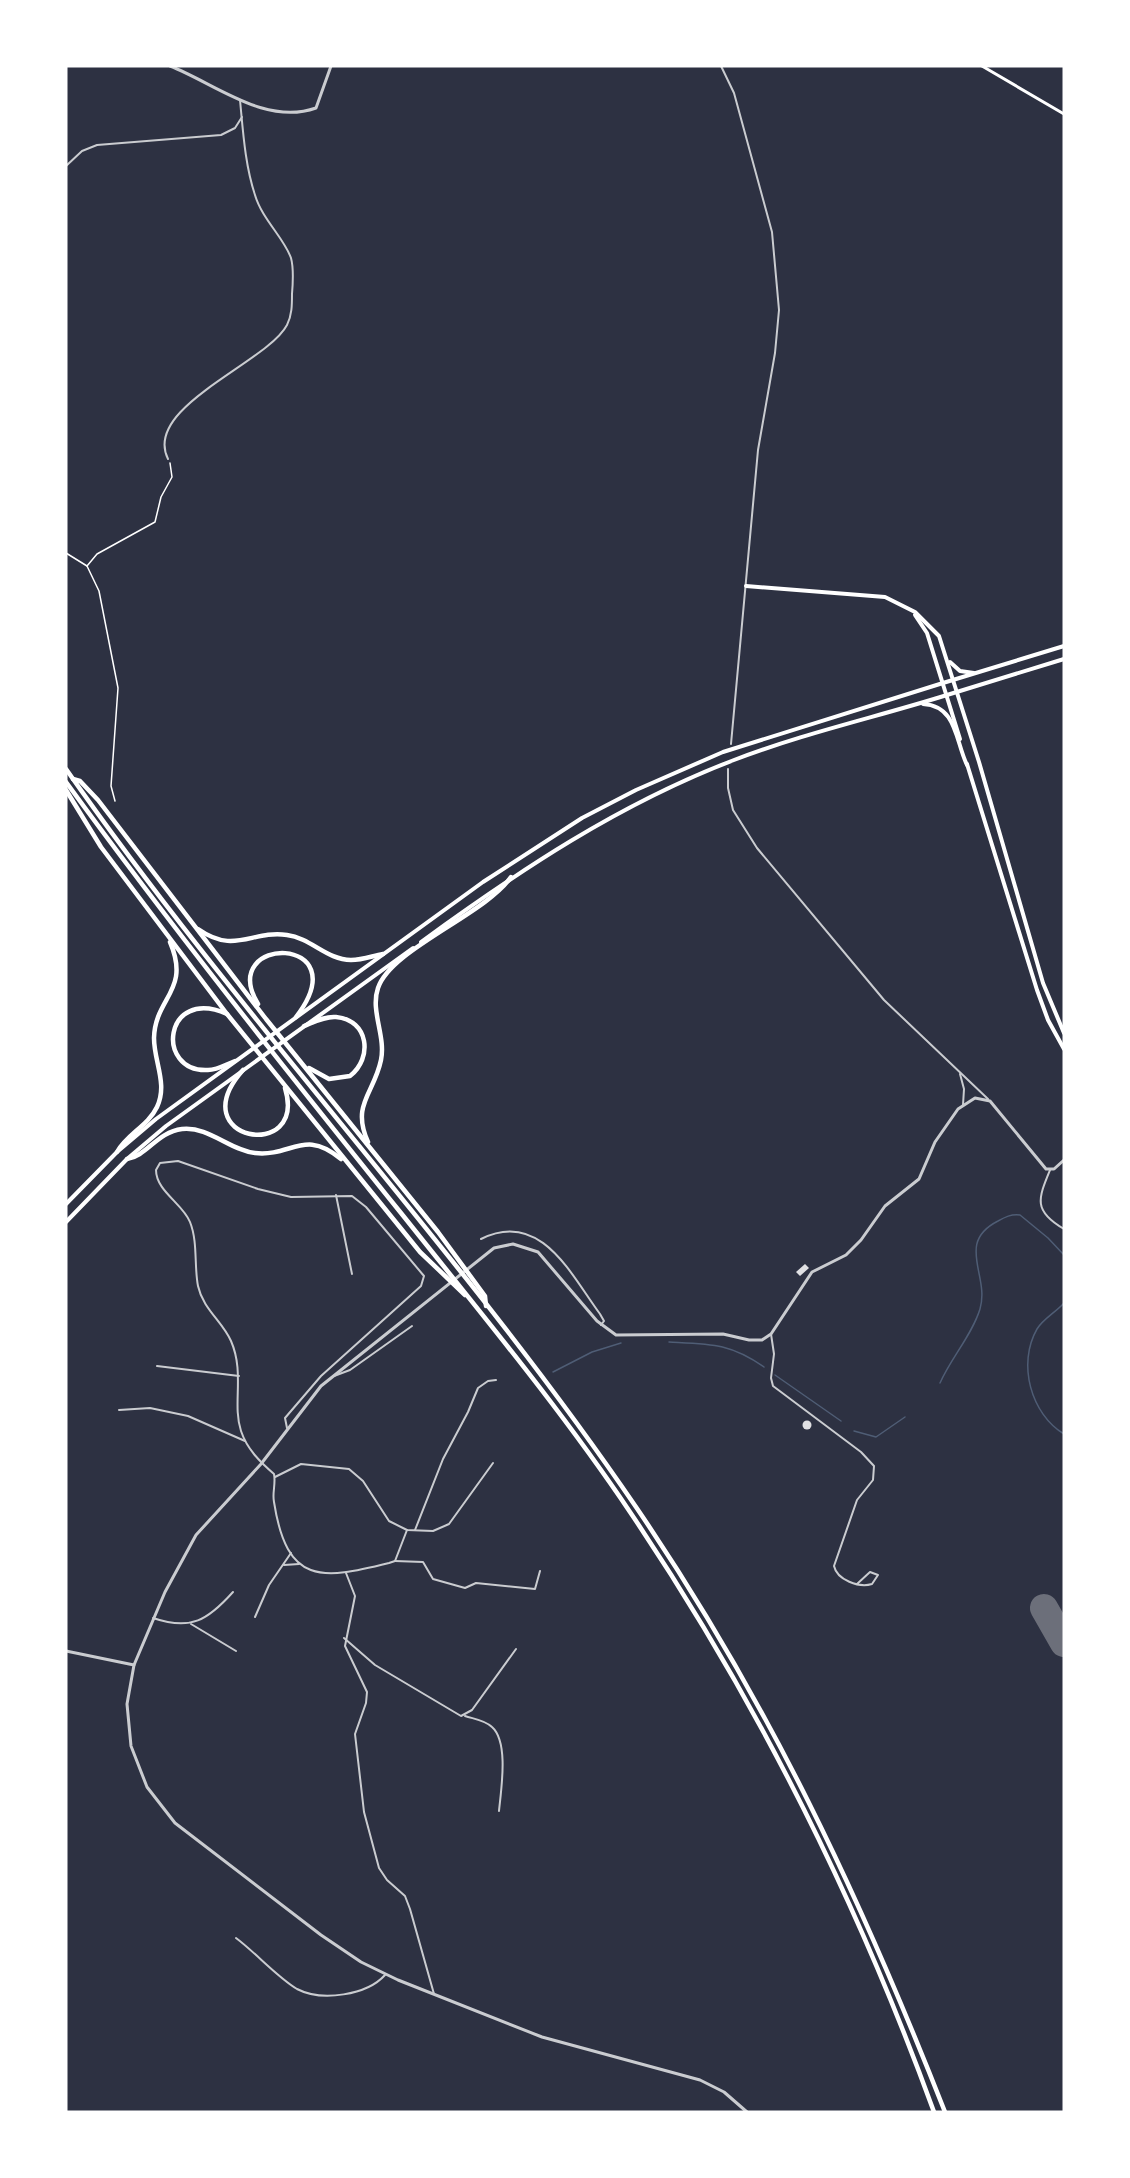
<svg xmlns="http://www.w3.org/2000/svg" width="1130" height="2178" font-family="Overpass,sans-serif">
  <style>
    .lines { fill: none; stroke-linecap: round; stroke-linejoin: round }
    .stream { stroke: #4f5d75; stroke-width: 1.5 }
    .runway { stroke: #6c6f7a; stroke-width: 28 }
    .building { fill: #e0e0e3 }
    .path { stroke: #fff; stroke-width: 1.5 }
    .minor { stroke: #caccd0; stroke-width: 2 }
    .tertiary { stroke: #caccd0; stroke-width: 3 }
    .secondary { stroke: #fff; stroke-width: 3 }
    .primary { stroke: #fff; stroke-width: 4 }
    .trunk { stroke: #fff; stroke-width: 4 }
    .motorway { stroke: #fff; stroke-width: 4.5 }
  </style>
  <rect width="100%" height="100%" fill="#2d3142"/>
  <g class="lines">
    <!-- stream -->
    <g class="stream">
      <path d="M1064 1303C1056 1312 1043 1319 1037 1329 1017 1364 1031 1414 1064 1434"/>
      <path d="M669 1342C710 1344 730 1343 764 1367"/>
      <path d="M553 1372 592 1352 621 1343"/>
      <path d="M775 1375 841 1421"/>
      <path d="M940 1383C951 1358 972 1335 980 1309 990 1275 955 1243 998 1221 1005 1217 1011 1214 1020 1215L1048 1238 1064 1255"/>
      <path d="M854 1431 876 1437 905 1417"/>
    </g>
    <!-- runway -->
    <path class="runway" d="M1044 1608 1064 1643"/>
  </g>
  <!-- building -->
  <g class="building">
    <path d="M805 1264 809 1268 800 1276 796 1272Z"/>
    <circle cx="807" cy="1425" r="4.5"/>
  </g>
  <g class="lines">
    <!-- path -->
    <g class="path">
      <path d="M66 553 87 566"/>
      <path d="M115 801 111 786 118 688 99 591 87 566 97 554 155 522 161 497 172 477 170 463"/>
    </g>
    <!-- minor -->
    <g class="minor">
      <path d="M721 66 734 93 772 232 779 310 775 353 758 450 731 744"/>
      <path d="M66 166 82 151 97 145 221 135 235 128 242 117"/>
      <path d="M168 459C142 407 267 363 287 325 292 315 292 305 292 294 293 282 294 269 291 258 284 238 262 219 255 195 245 165 243 131 240 100"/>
      <path d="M728 769V788L733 810 757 848 884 1000 988 1099"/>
      <path d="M960 1074 964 1089 963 1105"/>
      <path d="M1050 1170C1038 1199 1033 1211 1064 1229"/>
      <path d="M336 1195 352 1274"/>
      <path d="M481 1239C541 1209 571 1275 600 1314L604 1321 601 1325"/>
      <path d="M771 1334 774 1354 771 1378 773 1386 861 1452 874 1466 873 1480 857 1500 834 1566C837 1580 859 1588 872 1584L878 1575 870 1572 857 1584"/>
      <path d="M157 1366 239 1376"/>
      <path d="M334 1376 350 1370 412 1326"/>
      <path d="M119 1410 150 1408 188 1416 245 1441"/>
      <path d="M287 1428 285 1418 321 1376 421 1286 424 1276 366 1207 352 1196 291 1197 258 1189 178 1161 160 1163 156 1170C156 1191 183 1204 190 1222 198 1242 194 1266 198 1286 203 1309 222 1321 231 1341 245 1373 232 1404 241 1431 247 1449 260 1462 274 1474 276 1484 272 1493 274 1502 287 1585 321 1580 389 1563L395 1561 407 1530"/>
      <path d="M275 1477 301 1464 349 1469 363 1481 389 1521 407 1530 433 1531 449 1524 493 1463"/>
      <path d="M415 1530 443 1459 468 1412 478 1388 488 1381 496 1380"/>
      <path d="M395 1561 423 1562 433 1579 465 1588 476 1583 535 1589 540 1571"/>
      <path d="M284 1565 299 1564"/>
      <path d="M346 1573 355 1596 345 1646 367 1692 366 1703 355 1734 364 1812 379 1868 387 1880 405 1896 410 1909 434 1994"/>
      <path d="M255 1617 269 1585 291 1553"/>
      <path d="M153 1618C191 1631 208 1620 233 1592"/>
      <path d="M191 1624 236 1651"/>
      <path d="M344 1638 375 1665 461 1716 472 1710 516 1649"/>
      <path d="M465 1716C474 1719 485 1720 492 1727 509 1742 501 1790 499 1811"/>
      <path d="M236 1938C256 1953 277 1977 297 1989 322 2002 367 1995 385 1975"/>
    </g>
    <!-- tertiary -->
    <g class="tertiary">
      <path d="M170 66C216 84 265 126 316 108L331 66"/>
      <path d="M66 1651 134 1665"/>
      <path d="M747 2112 724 2092 700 2080 542 2037 398 1980 361 1962 321 1935 175 1823 147 1787 131 1746 127 1704 134 1665 165 1592 196 1535 261 1464 321 1386 494 1248 513 1244 538 1252 597 1321 616 1335 723 1334 749 1340H762L771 1334 812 1272 846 1255 861 1240 885 1206 919 1179 935 1142 958 1109 975 1098 990 1101 1046 1169H1054L1064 1160"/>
    </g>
    <!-- secondary -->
    <path class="secondary" d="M982 66 1064 114"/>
    <!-- primary -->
    <g class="primary">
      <path d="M746 586 885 597 915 612 939 636 979 762 1043 983 1064 1033"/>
      <path d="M915 615 927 633 960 739"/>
      <path d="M950 662 960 671 974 673"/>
      <path d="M943 683 1064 646"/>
      <path d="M947 695 1064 659"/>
      <path d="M967 764 1037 990 1048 1020 1064 1049"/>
    </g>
    <!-- trunk -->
    <g class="trunk">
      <path d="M923 704C957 706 955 740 967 765"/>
      <path d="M421 942C520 870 619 804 734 760 804 733 877 717 947 695"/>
      <path d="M66 1204 117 1152 156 1119 483 882 582 818 636 790 723 752 943 683"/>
      <path d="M66 1222 127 1159 166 1126 413 948"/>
    </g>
    <!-- motorway -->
    <g class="motorway">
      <path d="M66 769C244 1024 461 1250 636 1507 767 1699 860 1896 945 2112"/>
      <path d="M73 779 80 781 98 800 266 1019 438 1232 485 1296 486 1306"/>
      <path d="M66 782C173 929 287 1071 401 1213 479 1311 560 1408 630 1512 757 1700 857 1900 934 2112"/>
      <path d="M66 790 101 847 227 1014 420 1252 465 1295"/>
      <path d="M198 929C235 955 251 930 287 935 311 938 327 960 351 960 363 960 372 956 383 954"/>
      <path d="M258 1004C216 934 360 934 296 1017"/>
      <path d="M227 1014C163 986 155 1073 208 1070 217 1070 227 1064 235 1061"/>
      <path d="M304 1026C314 1022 325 1016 336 1017 369 1020 373 1058 350 1076L329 1079 309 1068"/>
      <path d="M243 1070C180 1141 308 1163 285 1088"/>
      <path d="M368 1142C351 1104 374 1094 381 1060 386 1036 370 1011 378 988 391 949 486 914 511 877"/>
      <path d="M117 1152C127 1134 148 1126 157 1107 168 1084 154 1062 154 1038 155 997 191 991 170 942"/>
      <path d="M127 1159C147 1156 157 1132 182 1129 209 1126 229 1150 255 1153 292 1157 304 1128 341 1159"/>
    </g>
  </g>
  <!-- border -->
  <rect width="1130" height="2178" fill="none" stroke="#ffffff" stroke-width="135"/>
</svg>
